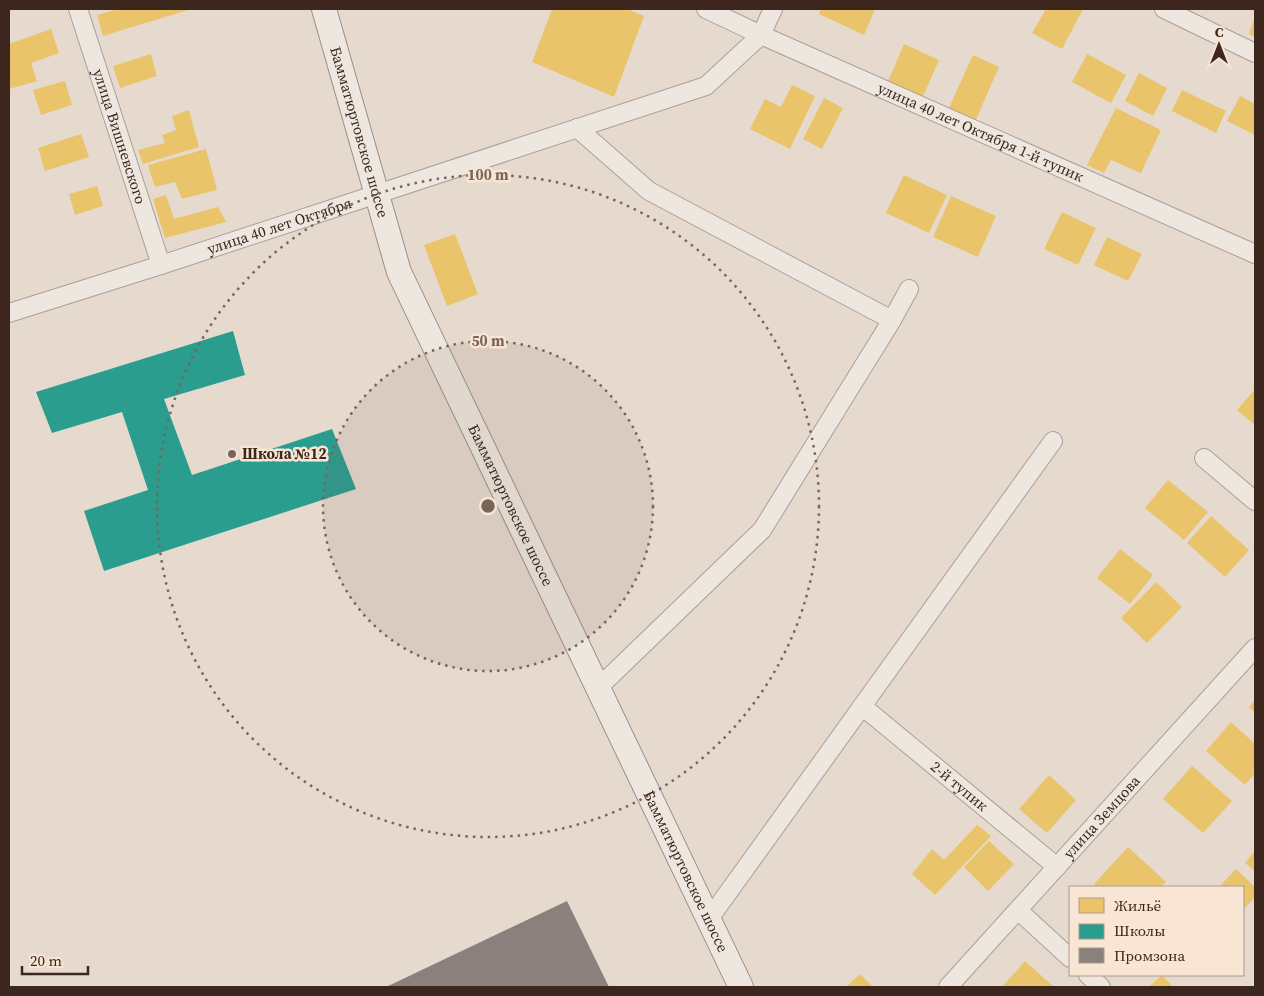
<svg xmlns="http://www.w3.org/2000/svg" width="1264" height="996" font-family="'Source Serif 4',serif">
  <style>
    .homes { fill: #e9c46a }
    .schools { fill: #2a9d8f }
    .industry { fill: #8a817c }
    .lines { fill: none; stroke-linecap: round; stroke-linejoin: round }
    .street-casing { stroke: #ab9f97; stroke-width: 20 }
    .secondary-casing { stroke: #9b8f86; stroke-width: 26 }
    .street { stroke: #eee7e0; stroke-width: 18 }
    .secondary { stroke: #eee7e0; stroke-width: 24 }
    .ring { fill: none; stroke: #78655c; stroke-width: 2.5; stroke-dasharray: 2.5 5 }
    .poi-dot { fill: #78655c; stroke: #f8e5d4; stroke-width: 2 }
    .labels { text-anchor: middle; stroke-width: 5; stroke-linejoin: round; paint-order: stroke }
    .street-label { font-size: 15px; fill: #3c261e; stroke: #f8e5d4 }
    .poi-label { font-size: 15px; font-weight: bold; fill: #3c261e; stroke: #f8e5d4; text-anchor: start }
    .centre { fill: #78655c; stroke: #f8e5d4; stroke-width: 2.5 }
    .ring-label { font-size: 15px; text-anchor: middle; font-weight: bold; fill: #78655c; stroke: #f8e5d4; stroke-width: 5; stroke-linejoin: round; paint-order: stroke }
  </style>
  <rect width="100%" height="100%" fill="#e6dace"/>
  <!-- homes -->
  <g class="homes">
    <path d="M118 9H187L188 10 103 36 97 15Z"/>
    <path d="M552 9H627L644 16 614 97 532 62Z"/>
    <path d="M821 9H875L864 35 819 14Z"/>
    <path d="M1046 9H1083L1062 49 1032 33Z"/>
    <path d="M1255 17V37L1249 34Z"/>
    <path d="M51 29 59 53 31 63 37 81 9 89V44Z"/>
    <path d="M904 44 939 60 921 101 886 86Z"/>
    <path d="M151 54 157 76 120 88 113 66Z"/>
    <path d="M1087 54 1126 75 1111 103 1072 82Z"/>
    <path d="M973 55 999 67 974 124 947 112Z"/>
    <path d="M1139 73 1167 88 1153 116 1125 101Z"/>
    <path d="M65 81 72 105 41 115 33 90Z"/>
    <path d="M792 85 815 96 790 149 750 129 765 99 781 107Z"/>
    <path d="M1182 90 1226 111 1216 133 1172 111Z"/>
    <path d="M1240 96 1255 104V135L1227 121Z"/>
    <path d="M824 98 843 108 822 149 803 139Z"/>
    <path d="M1116 108 1161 130 1141 173 1111 160 1104 173 1087 165Z"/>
    <path d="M189 110 199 147 143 164 138 150 165 143 162 135 176 130 172 116Z"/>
    <path d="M81 134 89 157 45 171 38 148Z"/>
    <path d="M206 149 217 190 182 199 175 182 155 187 148 165Z"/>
    <path d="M904 175 947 195 929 233 886 213Z"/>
    <path d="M97 186 103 206 75 215 69 194Z"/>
    <path d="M166 195 174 219 218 207 226 222 165 238 153 199Z"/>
    <path d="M951 196 996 216 978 257 933 237Z"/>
    <path d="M1062 212 1096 228 1078 265 1044 249Z"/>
    <path d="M455 234 478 294 447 306 424 245Z"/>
    <path d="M1107 237 1142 254 1128 281 1094 265Z"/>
    <path d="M1255 389V425L1237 410Z"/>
    <path d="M1168 480 1208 512 1184 540 1145 508Z"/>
    <path d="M1211 516 1249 550 1225 577 1187 543Z"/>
    <path d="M1120 549 1153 575 1130 604 1097 578Z"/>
    <path d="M1156 582 1182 607 1147 643 1121 618Z"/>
    <path d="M1255 700V713L1249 707Z"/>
    <path d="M1231 722 1255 744V773L1245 785 1206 751Z"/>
    <path d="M1192 766 1232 801 1203 833 1163 799Z"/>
    <path d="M1049 775 1076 800 1047 833 1019 809Z"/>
    <path d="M977 825 991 836 935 895 912 874 932 849 944 860Z"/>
    <path d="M989 841 1014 864 988 891 964 867Z"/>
    <path d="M1128 847 1166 882 1160 887H1097L1094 884Z"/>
    <path d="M1255 851V871L1245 863Z"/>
    <path d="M1236 869 1255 887V897L1243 910V887H1219Z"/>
    <path d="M1025 961 1054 987H1002Z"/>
    <path d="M860 974 873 987H846Z"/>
    <path d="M1162 975 1173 987H1149Z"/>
  </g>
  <!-- schools -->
  <path class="schools" d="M233 331 245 375 164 399 192 475 332 429 356 489 104 571 84 511 148 490 122 412 52 433 36 392Z"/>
  <!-- industry -->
  <path class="industry" d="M567 901 609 987H386Z"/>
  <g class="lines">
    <defs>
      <g id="street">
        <path id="s1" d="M78 9 161 265"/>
        <path id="s2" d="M706 9 761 35 1255 254"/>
        <path d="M1164 9 1255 53"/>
        <path d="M577 128 649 191 892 320 909 289"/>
        <path id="s3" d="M9 313 161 265 706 86 761 35 773 9"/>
        <path d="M1204 458 1255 501"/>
        <path d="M598 688 762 530 892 320"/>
        <path id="s4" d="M862 706 1057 867"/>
        <path d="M1018 910 1070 958"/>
        <path d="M709 919 1053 441"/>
        <path d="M1088 975 1101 987"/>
        <path id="s5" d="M948 987 1255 648"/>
      </g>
      <g id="secondary">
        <path id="s6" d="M324 9 399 272 741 987"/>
      </g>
    </defs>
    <!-- street casing -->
    <use href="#street" class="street-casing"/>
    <!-- secondary casing -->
    <use href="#secondary" class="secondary-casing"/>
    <!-- street -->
    <use href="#street" class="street"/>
    <!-- secondary -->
    <use href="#secondary" class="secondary"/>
  </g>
  <!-- distance rings -->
  <circle cx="488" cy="506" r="165" fill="#78655c" fill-opacity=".12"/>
  <g class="ring">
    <circle cx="488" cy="506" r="165"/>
    <circle cx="488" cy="506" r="331"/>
  </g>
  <!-- markers -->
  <circle class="poi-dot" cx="232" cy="454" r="5"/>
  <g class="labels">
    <!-- street labels -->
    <g class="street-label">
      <text dy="5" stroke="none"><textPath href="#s6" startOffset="128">Бамматюртовское шоссе</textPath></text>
      <text dy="5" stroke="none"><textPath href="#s2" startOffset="301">улица 40 лет Октября 1-й тупик</textPath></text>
      <text dy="5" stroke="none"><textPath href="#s1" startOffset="134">улица Вишневского</textPath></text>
      <text dy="5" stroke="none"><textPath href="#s3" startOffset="284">улица 40 лет Октября</textPath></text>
      <text dy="5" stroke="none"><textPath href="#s6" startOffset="532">Бамматюртовское шоссе</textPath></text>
      <text dy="5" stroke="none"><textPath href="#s4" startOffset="126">2-й тупик</textPath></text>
      <text dy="5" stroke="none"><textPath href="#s5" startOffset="229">улица Земцова</textPath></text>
      <text dy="5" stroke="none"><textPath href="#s6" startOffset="938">Бамматюртовское шоссе</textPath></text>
    </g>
    <!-- poi labels -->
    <g class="poi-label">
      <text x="242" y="459">Школа №12</text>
    </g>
  </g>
  <circle cx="488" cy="506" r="8" class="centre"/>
  <g class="ring-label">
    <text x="488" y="180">100 m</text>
    <text x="488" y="346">50 m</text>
  </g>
  <!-- border -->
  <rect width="1264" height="996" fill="none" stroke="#3c261e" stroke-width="20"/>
  <!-- legend -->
  <rect x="1069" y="886" width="175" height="90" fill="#f8e5d4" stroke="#ad998b"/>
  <rect x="1079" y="898" width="25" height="15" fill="#e9c46a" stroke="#ad998b"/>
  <text x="1114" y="911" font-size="15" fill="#3c261e">Жильё</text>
  <rect x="1079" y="924" width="25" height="15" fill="#2a9d8f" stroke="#ad998b"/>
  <text x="1114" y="936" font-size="15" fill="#3c261e">Школы</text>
  <rect x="1079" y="948" width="25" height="15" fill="#8a817c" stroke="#ad998b"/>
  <text x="1114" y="961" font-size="15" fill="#3c261e">Промзона</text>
  <!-- north arrow -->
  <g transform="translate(1219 45)" stroke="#f8e5d4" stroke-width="4" paint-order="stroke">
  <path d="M0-4L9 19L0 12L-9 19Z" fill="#3c261e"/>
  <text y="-8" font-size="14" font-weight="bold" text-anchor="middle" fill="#3c261e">С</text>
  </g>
  <!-- scale -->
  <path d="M22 966v8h66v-8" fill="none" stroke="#3c261e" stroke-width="2.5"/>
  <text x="30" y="966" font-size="15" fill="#3c261e" stroke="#f8e5d4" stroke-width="4" paint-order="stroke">20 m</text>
</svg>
